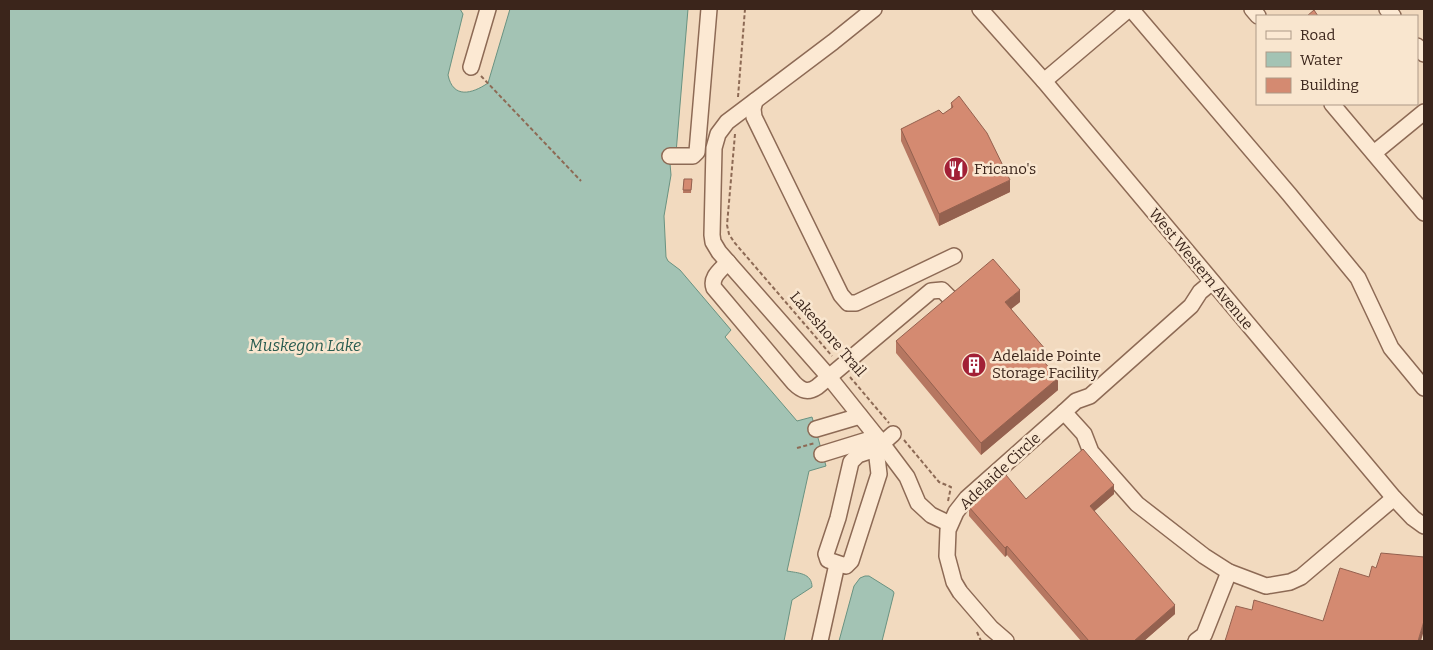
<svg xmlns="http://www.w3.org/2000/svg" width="1433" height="650" font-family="Bitter,serif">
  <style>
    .water { fill: #a3c3b4; stroke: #699281 }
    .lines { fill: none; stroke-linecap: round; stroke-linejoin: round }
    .minor-casing { stroke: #8d6a55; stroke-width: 18 }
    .path { stroke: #8d6a55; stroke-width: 2; stroke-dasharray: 4 2.5; stroke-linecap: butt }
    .minor { stroke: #fce9d3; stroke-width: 15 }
    .wall { fill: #b67761 }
    .shaded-wall { fill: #94614f }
    .building { fill: #d48a71; stroke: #94614f }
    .labels { text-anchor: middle; stroke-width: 5; stroke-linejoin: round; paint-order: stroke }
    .poi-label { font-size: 15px; fill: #3b251b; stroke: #f9e6cf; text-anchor: start }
    .street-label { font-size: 15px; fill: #3b251b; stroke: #f9e6cf }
    .water-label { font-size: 16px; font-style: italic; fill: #295c50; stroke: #f9e6cf }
  </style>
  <rect width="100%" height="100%" fill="#f2dabf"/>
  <!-- water -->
  <g class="water">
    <path d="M9 9H460L463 14 448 75C453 99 472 94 488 83L510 9H688L676 153 669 152 671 175 664 216 666 257 668 261 680 270 731 330 725 337 797 421 812 417 826 466 809 471 787 571C798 573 812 573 812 587L792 600 784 641H9Z"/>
    <path d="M865 576H869L893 591 894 593 882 641H839L854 586 860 578Z"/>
  </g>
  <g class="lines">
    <defs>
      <g id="minor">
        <path d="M874 9 833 42 727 122 718 134 714 148 712 235 713 242 719 252 829 377 877 437 907 477 918 503 931 515 950 524"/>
        <path d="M980 9 1044 81 1394 498 1413 518 1424 526"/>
        <path d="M1131 9 1289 194 1358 278 1391 348 1424 388"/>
        <path d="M1252 9 1258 16"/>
        <path d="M1387 9 1393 16"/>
        <path d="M1417 46 1424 54"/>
        <path d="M471 67 488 9"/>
        <path d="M1044 81 1129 9"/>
        <path d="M755 101 753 109 754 117 841 295 848 303H856L954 256"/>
        <path d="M1332 104 1424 213"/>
        <path d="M1374 153 1424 112"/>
        <path d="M670 156H693L697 152 709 9"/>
        <path d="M728 262C721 270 710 277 714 288L794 383C802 391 808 393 817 387L931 291 942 290 955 303"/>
        <path d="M1064 412 1084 434 1091 452 1137 504 1204 556 1229 572 1266 586 1290 582 1301 577 1394 498"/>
        <path d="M816 429 860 416"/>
        <path d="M876 449 879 474 851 561 846 566 828 560 826 554 838 518 851 462 858 455 876 449 893 434"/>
        <path d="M822 454 877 437"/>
        <path d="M820 641 837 564"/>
        <path d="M1006 641 991 628 960 592 954 582 947 556 948 530 956 512 967 498 1064 412 1076 401 1090 396 1191 306 1200 292 1212 282"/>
        <path d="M1196 641 1204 635 1229 572"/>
      </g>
    </defs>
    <!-- minor casing -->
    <use href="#minor" class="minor-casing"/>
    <!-- path -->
    <g class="path">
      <path d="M481 76 581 181"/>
      <path d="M738 97 745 9"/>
      <path d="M735 134 727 225 729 234 734 242 832 356"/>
      <path d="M850 377 889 423"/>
      <path d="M904 440 939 482 951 487 948 501"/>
      <path d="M797 448 815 443"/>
      <path d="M977 632 981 641"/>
    </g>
    <!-- minor -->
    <use href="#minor" class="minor"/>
  </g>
  <!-- wall -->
  <g class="wall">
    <path d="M951 103 1010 192 939 226 901 141V129L943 114 951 109Z"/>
    <path d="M684 179H692L691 193H683Z"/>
    <path d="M1020 302 1011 309 1046 362 1045 363 1058 390 981 455 896 353V341Z"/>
    <path d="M1114 494 1094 511 1175 614 1144 641H1081L1007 555 1005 557 969 516V507L1026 499Z"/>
  </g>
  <!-- shaded-wall -->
  <g class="shaded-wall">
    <path d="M1010 180V192L939 226V214Z"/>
    <path d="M1020 290V302L1005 314V302Z"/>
    <path d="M1046 350V362L1039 368V356Z"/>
    <path d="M1058 378V390L981 455V443Z"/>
    <path d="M1114 485V494L1090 515V506Z"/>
    <path d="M1007 546V555L1005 557V548Z"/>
    <path d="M1175 605V614L1144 641H1134Z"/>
    <path d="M1424 621V630L1421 641H1418Z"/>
  </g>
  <!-- building -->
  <g class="building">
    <path d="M1314 10 1318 16H1307Z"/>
    <path d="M959 96 987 133 1010 180 939 214 901 129 939 110 943 114 953 107 951 103Z"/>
    <path d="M684 179H692L691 190H683Z"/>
    <path d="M993 259 1020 290 1005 302 1046 350 1039 356 1058 378 981 443 896 341Z"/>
    <path d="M1083 449 1114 485 1090 506 1175 605 1134 641H1089L1007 546 1005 548 969 507 1006 475 1026 499Z"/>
    <path d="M1381 553 1424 557V621L1418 641H1225L1236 606 1252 610 1254 600 1323 621 1340 568 1369 577 1372 566 1376 568Z"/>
  </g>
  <!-- icons -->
  <defs>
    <symbol id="restaurant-disc" viewBox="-11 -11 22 22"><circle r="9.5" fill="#a22036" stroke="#f9e6cf"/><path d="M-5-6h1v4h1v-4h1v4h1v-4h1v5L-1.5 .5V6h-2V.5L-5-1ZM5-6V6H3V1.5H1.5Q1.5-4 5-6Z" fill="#fff"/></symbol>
    <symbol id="building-disc" viewBox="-11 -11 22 22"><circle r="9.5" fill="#a22036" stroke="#f9e6cf"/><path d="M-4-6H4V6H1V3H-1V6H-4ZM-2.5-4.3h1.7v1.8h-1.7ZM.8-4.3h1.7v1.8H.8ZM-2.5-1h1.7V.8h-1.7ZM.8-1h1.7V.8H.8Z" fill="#fff"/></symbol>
  </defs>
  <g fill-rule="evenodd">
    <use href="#restaurant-disc" x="942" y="155" width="28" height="28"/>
    <use href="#building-disc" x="960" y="351" width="28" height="28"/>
  </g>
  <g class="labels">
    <!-- poi labels -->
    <g class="poi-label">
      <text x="974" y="174">Fricano's</text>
      <text x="992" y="361">Adelaide Pointe<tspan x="992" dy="17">Storage Facility</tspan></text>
    </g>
    <!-- street labels -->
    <g class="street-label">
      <text transform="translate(1201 269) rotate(50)" y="5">West Western Avenue</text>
      <text transform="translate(828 334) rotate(49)" y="5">Lakeshore Trail</text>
      <text transform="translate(1000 471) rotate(-43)" y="5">Adelaide Circle</text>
    </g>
    <!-- water labels -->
    <g class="water-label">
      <text x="305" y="351">Muskegon Lake</text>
    </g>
  </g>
  <!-- border -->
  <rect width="1433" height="650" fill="none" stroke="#3b251b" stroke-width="20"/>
  <!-- legend -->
  <rect x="1256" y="15" width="162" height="90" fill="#f9e6cf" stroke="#ad9987"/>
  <rect x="1266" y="31" width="25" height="8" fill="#fce9d3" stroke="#ad9987"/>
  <text x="1300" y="40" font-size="15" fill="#3b251b">Road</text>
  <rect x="1266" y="52" width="25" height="15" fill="#a3c3b4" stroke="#ad9987"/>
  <text x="1300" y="65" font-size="15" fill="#3b251b">Water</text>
  <rect x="1266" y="78" width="25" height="15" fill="#d48a71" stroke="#ad9987"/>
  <text x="1300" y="90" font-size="15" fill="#3b251b">Building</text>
</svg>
